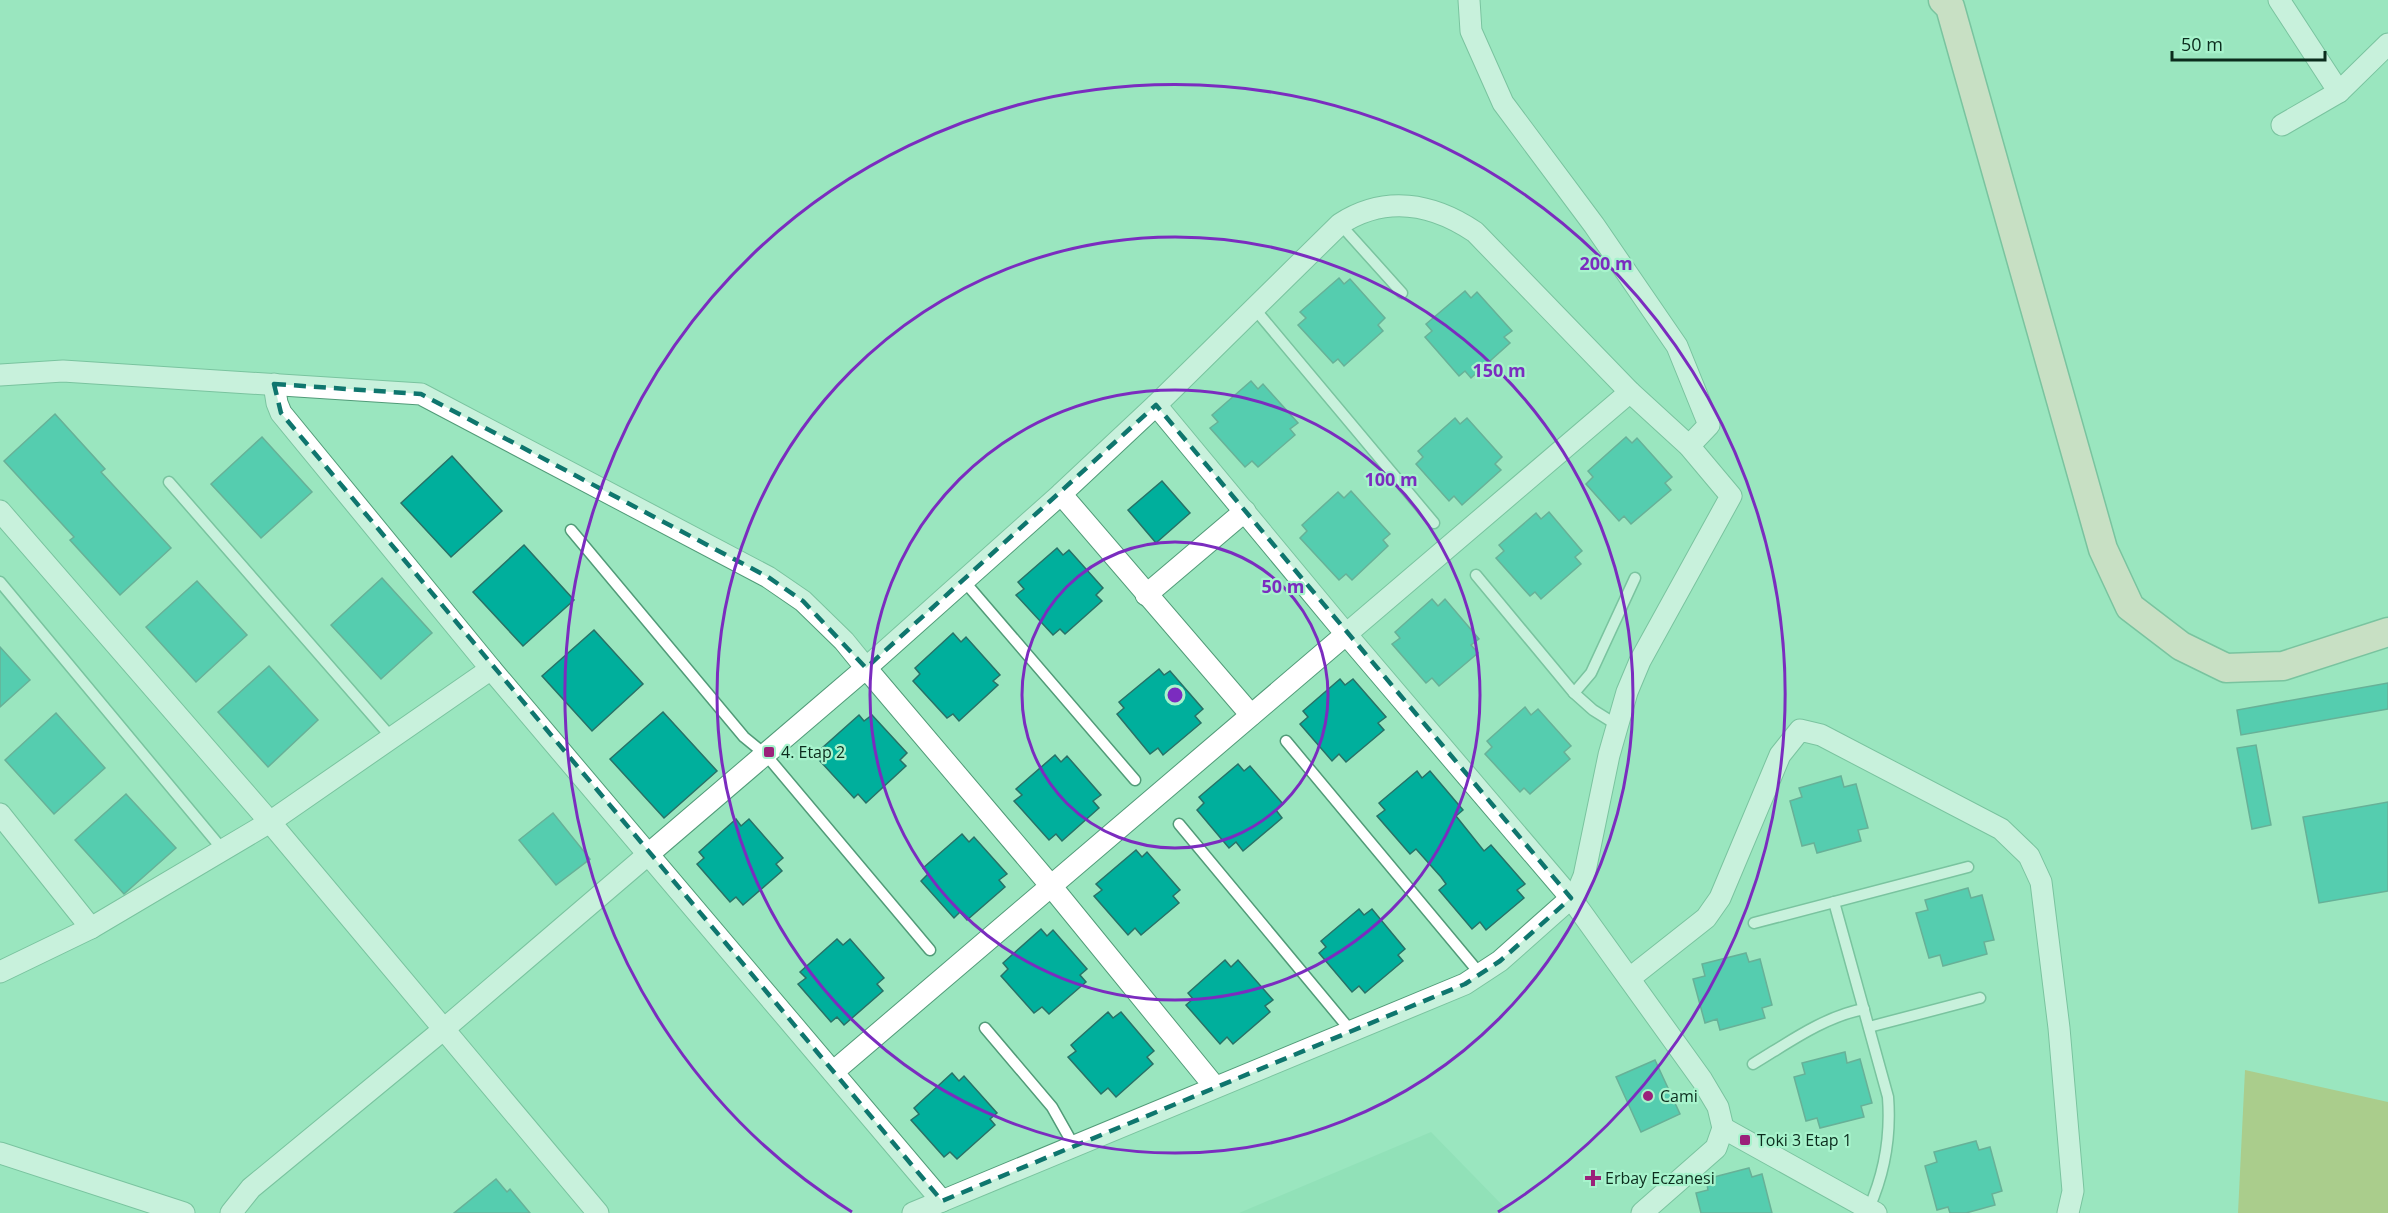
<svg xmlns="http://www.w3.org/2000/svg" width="2388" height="1213" font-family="'Open Sans',sans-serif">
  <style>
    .built { fill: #86dbb0 }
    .green { fill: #bcaf4f }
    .building { fill: #00af9c; stroke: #287267; stroke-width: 1.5 }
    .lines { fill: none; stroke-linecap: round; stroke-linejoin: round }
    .lane-casing { stroke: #519b78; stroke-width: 13 }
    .street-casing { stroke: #519b78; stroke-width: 23 }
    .secondary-casing { stroke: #519b78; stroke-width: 31 }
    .lane { stroke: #fff; stroke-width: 10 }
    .street { stroke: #fff; stroke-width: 21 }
    .secondary { stroke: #fed9cb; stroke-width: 28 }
    .marked { fill: none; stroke: #0f766e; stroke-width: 4.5; stroke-dasharray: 12 8; stroke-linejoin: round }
    .ring { fill: none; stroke: #7b2cbf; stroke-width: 3 }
    .poi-dot { fill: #9b217a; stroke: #a7f3cc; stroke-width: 2 }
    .labels { text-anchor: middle; stroke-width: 4.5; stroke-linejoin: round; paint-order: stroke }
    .poi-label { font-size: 16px; fill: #0b2c1d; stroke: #a7f3cc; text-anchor: start }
    .centre { fill: #7b2cbf; stroke: #a7f3cc; stroke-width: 3 }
    .ring-label { font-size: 18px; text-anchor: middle; font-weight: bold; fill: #7b2cbf; stroke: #a7f3cc; stroke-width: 4.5; stroke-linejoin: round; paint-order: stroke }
  </style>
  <rect width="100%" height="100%" fill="#9ae6bf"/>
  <!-- built -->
  <path class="built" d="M1431 1132 1510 1213H1239Z"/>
  <!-- green -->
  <path class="green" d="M2245 1070 2388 1102V1213H2238Z"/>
  <!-- building -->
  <g class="building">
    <path d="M1339 278 1344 284 1350 279 1385 318 1378 325 1383 331 1344 366 1338 359 1333 363 1298 325 1306 318 1300 312Z"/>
    <path d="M1465 291 1471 298 1477 292 1512 331 1504 337 1510 343 1471 378 1465 371 1459 376 1425 337 1432 331 1426 324Z"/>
    <path d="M1251 381 1258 389 1263 384 1298 423 1290 429 1295 435 1258 467 1252 461 1245 467 1210 428 1218 422 1212 415Z"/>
    <path d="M55 414 105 469 101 472 171 548 120 595 70 540 74 537 4 461Z"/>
    <path d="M1455 418 1460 424 1467 418 1502 457 1495 464 1501 470 1462 505 1454 496 1449 501 1416 464 1423 457 1418 451Z"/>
    <path d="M262 437 312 492 261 538 211 484Z"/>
    <path d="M1626 437 1632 443 1637 438 1672 477 1665 483 1671 490 1631 524 1624 516 1619 521 1586 484 1593 477 1588 471Z"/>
    <path d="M452 456 502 511 451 557 401 503Z"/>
    <path d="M1162 481 1190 513 1156 543 1128 510Z"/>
    <path d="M1351 491 1390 534 1383 540 1388 546 1352 580 1346 574 1339 580 1300 538 1307 531 1302 525 1338 492 1344 498Z"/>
    <path d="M1549 512 1582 551 1575 557 1581 564 1541 599 1535 592 1530 596 1496 558 1504 551 1499 545 1536 513 1541 519Z"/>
    <path d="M524 545 574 600 523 646 473 592Z"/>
    <path d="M1057 548 1063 555 1069 550 1103 588 1096 595 1102 601 1065 634 1060 629 1053 635 1016 595 1024 589 1018 582Z"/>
    <path d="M382 578 432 633 381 679 331 625Z"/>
    <path d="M197 581 247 635 196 682 146 627Z"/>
    <path d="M1432 599 1438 606 1445 599 1479 639 1471 645 1478 653 1439 686 1432 678 1426 683 1392 644 1400 638 1395 632Z"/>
    <path d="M594 630 643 684 592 731 542 676Z"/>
    <path d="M953 633 961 642 966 637 1000 675 993 681 998 685 959 721 953 714 947 718 913 681 920 674 915 668Z"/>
    <path d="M0 647 30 680 0 707Z"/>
    <path d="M269 666 318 720 268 767 218 712Z"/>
    <path d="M1159 669 1164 675 1170 671 1203 709 1195 716 1201 723 1163 755 1158 748 1150 754 1117 714 1124 708 1119 702Z"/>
    <path d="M1340 679 1345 685 1353 679 1386 717 1378 723 1384 730 1346 762 1339 754 1332 761 1300 724 1308 717 1303 711Z"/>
    <path d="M2388 683V709L2241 735 2237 710Z"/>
    <path d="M1525 707 1531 715 1538 709 1571 746 1564 752 1570 759 1530 794 1524 788 1520 792 1485 754 1492 747 1487 741Z"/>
    <path d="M663 712 717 771 664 818 610 759Z"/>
    <path d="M56 713 105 768 54 814 5 760Z"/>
    <path d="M859 715 864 721 872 715 907 753 900 760 906 766 866 803 858 794 854 798 820 761 828 754 822 748Z"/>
    <path d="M2256 745 2271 825 2252 829 2237 748Z"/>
    <path d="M1055 755 1061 762 1067 756 1101 795 1093 801 1099 808 1062 841 1056 834 1049 840 1014 801 1022 795 1016 789Z"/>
    <path d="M1238 764 1244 771 1250 766 1283 804 1276 810 1282 818 1243 851 1236 842 1229 848 1197 810 1204 803 1199 797Z"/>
    <path d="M1417 771 1422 778 1430 771 1463 810 1456 816 1484 851 1491 845 1525 884 1517 890 1524 898 1486 930 1480 922 1472 929 1439 890 1446 884 1441 877 1416 849 1410 854 1377 816 1385 810 1379 803Z"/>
    <path d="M1841 776 1844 787 1856 784 1868 828 1858 830 1861 841 1817 853 1814 843 1802 846 1790 801 1802 797 1799 788Z"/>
    <path d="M126 794 176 848 124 894 75 840Z"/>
    <path d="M2388 802V891L2319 903 2303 817Z"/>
    <path d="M553 813 590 859 556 885 519 840Z"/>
    <path d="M736 819 741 826 749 819 783 858 776 864 782 871 743 905 736 897 730 902 697 864 704 858 699 852Z"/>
    <path d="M962 834 969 842 974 837 1007 874 999 880 1005 887 967 920 960 912 954 918 921 881 928 874 923 868Z"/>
    <path d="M1136 850 1142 857 1147 852 1180 890 1173 896 1179 903 1141 935 1135 928 1128 935 1094 896 1102 890 1096 884Z"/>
    <path d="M1968 888 1971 898 1982 895 1994 940 1984 942 1987 954 1943 966 1940 955 1929 958 1916 913 1928 910 1925 900Z"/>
    <path d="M1359 909 1364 915 1372 909 1405 949 1398 955 1403 961 1365 993 1359 986 1352 992 1319 953 1326 947 1321 941Z"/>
    <path d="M1041 929 1047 936 1053 930 1087 969 1080 975 1086 982 1049 1014 1042 1007 1034 1013 1001 976 1008 969 1003 963Z"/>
    <path d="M837 939 843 945 850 939 884 978 877 984 883 991 844 1025 837 1017 831 1022 798 984 806 978 800 972Z"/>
    <path d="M1746 953 1749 962 1760 959 1772 1005 1762 1008 1765 1018 1720 1030 1717 1019 1705 1023 1693 979 1705 976 1702 964Z"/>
    <path d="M1225 960 1231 967 1238 960 1273 1000 1265 1006 1270 1012 1233 1044 1227 1037 1220 1044 1186 1005 1193 999 1188 993Z"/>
    <path d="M1108 1012 1113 1018 1121 1012 1154 1051 1147 1057 1153 1064 1116 1097 1108 1088 1101 1094 1068 1057 1076 1051 1071 1045Z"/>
    <path d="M1845 1052 1847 1063 1860 1059 1872 1103 1861 1106 1864 1117 1820 1128 1817 1118 1806 1121 1794 1077 1805 1074 1802 1063Z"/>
    <path d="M1655 1060 1680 1114 1641 1132 1616 1077Z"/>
    <path d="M952 1073 959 1081 964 1076 997 1113 990 1119 995 1125 957 1159 950 1152 944 1157 911 1120 919 1114 914 1108Z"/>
    <path d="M1976 1141 1979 1150 1990 1147 2002 1191 1992 1194 1995 1205 1966 1213H1950L1948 1207 1937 1210 1925 1166 1937 1162 1934 1152Z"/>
    <path d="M1749 1168 1752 1177 1762 1174 1772 1213H1701L1696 1193 1708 1190 1706 1179Z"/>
    <path d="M496 1179 507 1192 510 1189 530 1213H454Z"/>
  </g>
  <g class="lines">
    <defs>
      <g id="lane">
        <path d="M1340 224 1402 293"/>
        <path d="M1254 308 1434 523"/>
        <path d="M169 482 392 738"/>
        <path d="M571 530 744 737 766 755 930 950"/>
        <path d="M1476 575 1574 693 1593 710 1617 725"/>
        <path d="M964 581 1135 780"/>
        <path d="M0 582 223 850"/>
        <path d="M1574 693 1591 673 1635 578"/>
        <path d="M1286 741 1481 975"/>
        <path d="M1179 824 1351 1031"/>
        <path d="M1834 902 1888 1097C1891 1136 1885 1172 1869 1208"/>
        <path d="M1754 923 1968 867"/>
        <path d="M1869 1027 1980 998"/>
        <path d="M985 1028 1052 1107 1074 1146"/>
        <path d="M1753 1064C1788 1043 1823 1017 1864 1009"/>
      </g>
      <g id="street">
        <path d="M1469 0 1471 31 1503 103 1594 225 1677 346 1709 425 1689 446"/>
        <path d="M2279 0 2339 92"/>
        <path d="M2282 125 2339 92 2388 44"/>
        <path d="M0 375 63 371 421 394 768 577 803 601 844 641 866 668 1061 494 1156 405 1340 224C1385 195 1432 203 1475 232L1630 392 1689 446 1731 496 1640 661 1627 692 1609 755 1584 876 1579 888 1571 898 1500 961 1465 984 942 1201 491 669"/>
        <path d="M274 384 277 403 281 413 491 669 270 822 598 1213"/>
        <path d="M1156 405 1346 634 1571 898 1702 1080 1718 1107 1723 1128 1716 1148 1642 1213"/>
        <path d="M1061 494 1251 715"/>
        <path d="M0 511 270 822 91 928 0 972"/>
        <path d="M1146 595 1245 511"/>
        <path d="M0 814 91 928"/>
        <path d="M1630 978 1706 918 1720 898 1780 755 1800 730 1821 735 2001 829 2029 856 2041 882 2059 1028 2073 1191 2068 1213"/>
        <path d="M833 1072 1630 392"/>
        <path d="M1723 1128 1876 1213"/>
        <path d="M0 1153 184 1213"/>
        <path d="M231 1213 251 1188 444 1029 866 668 1051 886 1215 1087"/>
        <path d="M913 1213 942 1201"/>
      </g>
      <path id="secondary" d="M1943 0 1950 7 2103 549 2130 607 2181 646 2226 668 2283 666 2388 632"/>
    </defs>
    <!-- lane casing -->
    <use href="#lane" class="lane-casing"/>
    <!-- street casing -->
    <use href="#street" class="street-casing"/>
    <!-- secondary casing -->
    <use href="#secondary" class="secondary-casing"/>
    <!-- lane -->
    <use href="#lane" class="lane"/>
    <!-- street -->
    <use href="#street" class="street"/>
    <!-- secondary -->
    <use href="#secondary" class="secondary"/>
  </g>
  <!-- marked area -->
  <path d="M0 0H2388V1213H0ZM274 384 421 394 768 577 803 601 866 668 1156 405 1571 898 1500 961 1465 984 942 1201 281 413Z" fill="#9ae6bf" fill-opacity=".55" fill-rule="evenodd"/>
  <path class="marked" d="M274 384 421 394 768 577 803 601 866 668 1156 405 1571 898 1500 961 1465 984 942 1201 281 413Z"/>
  <!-- distance rings -->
  <g class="ring">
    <circle cx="1175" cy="695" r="153"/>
    <circle cx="1175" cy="695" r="305"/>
    <circle cx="1175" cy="695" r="458"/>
    <path d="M852 1212A610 610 0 1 1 1498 1212"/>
  </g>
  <!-- markers -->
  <g class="poi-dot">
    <rect x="763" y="746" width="12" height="12" rx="3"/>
    <circle cx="1648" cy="1096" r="6"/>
    <rect x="1739" y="1134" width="12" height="12" rx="3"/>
    <path d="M1590 1169h6v6h6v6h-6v6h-6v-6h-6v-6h6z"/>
  </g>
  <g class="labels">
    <!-- poi labels -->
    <g class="poi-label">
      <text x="781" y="758">4. Etap 2</text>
      <text x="1660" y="1102">Cami</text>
      <text x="1757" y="1146">Toki 3 Etap 1</text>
      <text x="1605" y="1184">Erbay Eczanesi</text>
    </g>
  </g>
  <circle cx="1175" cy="695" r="9" class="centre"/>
  <g class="ring-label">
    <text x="1606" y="270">200 m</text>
    <text x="1499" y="377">150 m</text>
    <text x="1391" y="486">100 m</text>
    <text x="1283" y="593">50 m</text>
  </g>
  <!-- scale -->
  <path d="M2172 51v9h153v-9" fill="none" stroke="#0b2c1d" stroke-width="3"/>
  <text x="2181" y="51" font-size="18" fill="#0b2c1d" stroke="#a7f3cc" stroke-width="4.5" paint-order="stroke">50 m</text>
</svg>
